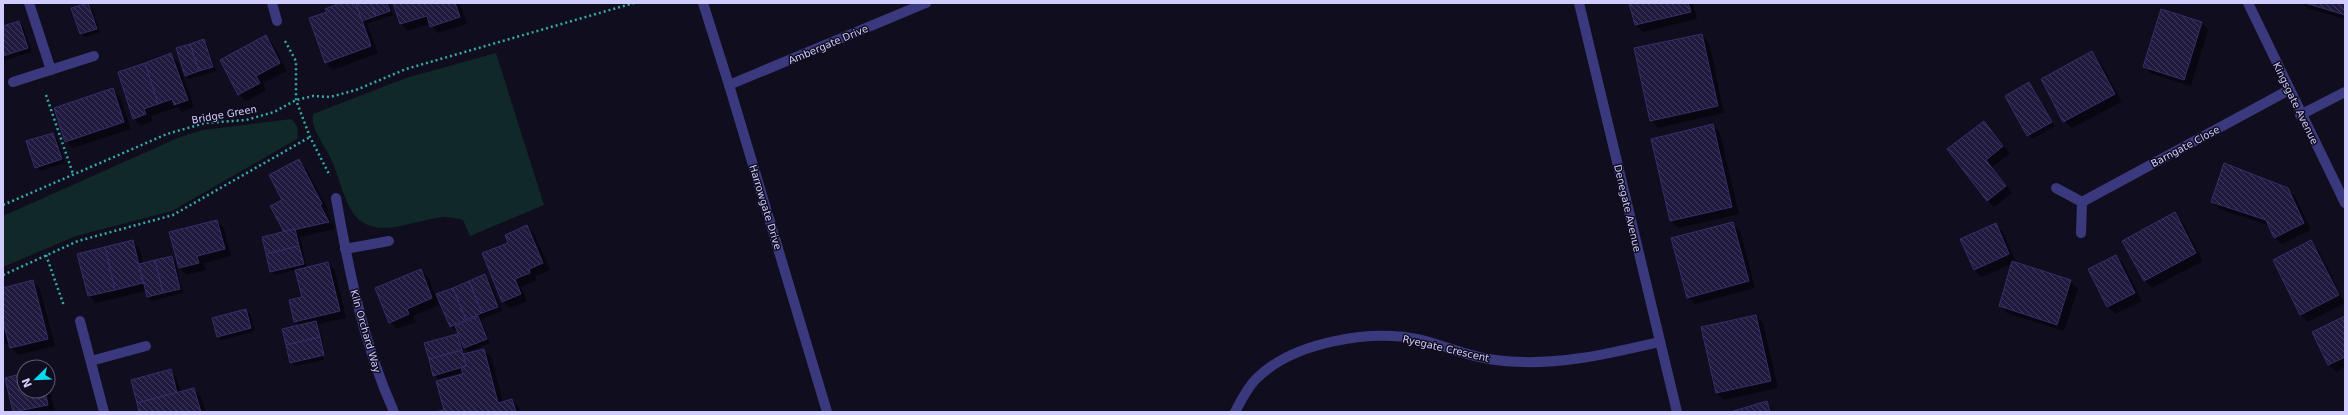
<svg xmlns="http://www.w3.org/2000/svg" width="2348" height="415" font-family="'DejaVu Sans',sans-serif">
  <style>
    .grass { fill: #102827 }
    .shadow { fill: #0007; fill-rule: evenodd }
    .building { fill: url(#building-back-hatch); stroke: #382c6a }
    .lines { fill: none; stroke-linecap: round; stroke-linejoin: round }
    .path { stroke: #31ada5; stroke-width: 2.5; stroke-dasharray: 2 3; stroke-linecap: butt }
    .minor { stroke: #3b397d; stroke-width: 10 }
    .labels { text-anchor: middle; stroke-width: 3; stroke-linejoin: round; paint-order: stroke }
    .street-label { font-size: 10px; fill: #d1ccfe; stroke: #100d1f }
  </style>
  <defs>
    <pattern id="building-back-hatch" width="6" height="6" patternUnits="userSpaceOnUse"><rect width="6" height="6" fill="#211a3f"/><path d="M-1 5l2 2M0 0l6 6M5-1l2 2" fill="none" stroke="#403a5c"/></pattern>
  </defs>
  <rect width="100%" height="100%" fill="#100d1f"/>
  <!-- grass -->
  <g class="grass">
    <path d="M496 53 544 205 470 236 463 220C456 219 448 216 442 217 414 220 373 242 353 213 343 198 339 177 332 161 327 148 310 129 313 114L406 78Z"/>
    <path d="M291 119C298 125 299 130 297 139L172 211 76 236 3 267V216L180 137 203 130Z"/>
  </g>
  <!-- shadow -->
  <g class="shadow">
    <path d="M88 3 92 7 100 32 85 37 81 33Z"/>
    <path d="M343 3H389L393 15 367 24 378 53 333 70 326 62 328 13Z"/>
    <path d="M394 3H460L467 24 438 33 430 24 408 31 401 24Z"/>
    <path d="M1630 3H1693L1697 19 1643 32 1636 25Z"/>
    <path d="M2302 3H2345V19L2307 8Z"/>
    <path d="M19 22 23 26 32 52 3 61V27Z"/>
    <path d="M2201 22 2208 30 2191 86 2152 74 2144 67Z"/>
    <path d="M1701 35 1709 42 1724 113 1658 128 1651 120Z"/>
    <path d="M266 36 273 44 287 71 263 83 266 91 246 101 239 94Z"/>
    <path d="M203 40 207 44 216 71 190 79 186 76Z"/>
    <path d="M2092 52 2099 60 2122 102 2072 128 2064 121Z"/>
    <path d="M171 55 178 62 194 107 182 112 178 107 151 116 153 121 141 126 134 118Z"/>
    <path d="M2029 83 2055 126 2032 139 2028 135Z"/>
    <path d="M113 90 120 97 131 129 73 148 66 141Z"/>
    <path d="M1984 122 2010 153 1992 167 2005 185 1987 199Z"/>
    <path d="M1713 125 1720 133 1739 214 1678 228 1671 221Z"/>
    <path d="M53 134 57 138 65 163 40 171 36 167Z"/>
    <path d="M299 161 306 168 329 211 327 212 335 229 300 237 307 268 328 263 335 271 346 318 319 324 327 359 318 325H316L324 360 295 366 291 362 299 325 295 321 303 298 296 270 275 275 271 271 285 233 284 200Z"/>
    <path d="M2007 186 2012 193 1994 207 1988 201Z"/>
    <path d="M2287 189 2295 196 2311 230 2282 244 2274 237 2270 226 2219 209 2212 201Z"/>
    <path d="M2175 214 2182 221 2203 261 2152 288 2145 281 2124 242Z"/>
    <path d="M216 221 224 228 231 256 204 263 206 270 187 275 180 268Z"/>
    <path d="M1732 223 1740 230 1755 288 1695 304 1688 297Z"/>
    <path d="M1995 224 2003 232 2016 262 2013 263 2070 281 2078 289 2064 331 2007 313 2000 306 2013 263 1982 277 1974 270Z"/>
    <path d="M527 226 534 234 550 270 535 276 537 280 521 287 527 301 510 308 503 301Z"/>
    <path d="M133 241 140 249 143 264 171 257 175 261 183 293 151 301 146 291 96 303 89 296Z"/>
    <path d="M2311 242 2318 249 2345 303 2308 322 2300 314Z"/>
    <path d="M2115 256 2123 263 2142 301 2115 314 2108 307 2089 269Z"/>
    <path d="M420 270 428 277 439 305 413 316 416 322 397 329 390 322Z"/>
    <path d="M485 275 489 279 502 311 481 319 490 343 468 352 463 346 465 354 483 350 491 357 503 402 512 400 519 407 520 412H439L445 410 464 375 463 372 438 379 434 375 457 335 461 338 457 329 454 330 450 326ZM458 338H460L465 359H463Z"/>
    <path d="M33 281 40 289 55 346 18 355 11 348 10 343 3 345V289Z"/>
    <path d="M246 310 250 314 255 331 222 340 218 336Z"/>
    <path d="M1756 316 1763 323 1778 388 1724 400 1717 393 1702 328Z"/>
    <path d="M2345 317V367L2336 372 2329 364Z"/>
    <path d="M170 371 177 378 181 393 194 389 201 397 206 412H140Z"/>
    <path d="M24 374V391H48V385L55 412H14L6 378Z"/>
    <path d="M1766 403 1774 412H1734Z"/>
  </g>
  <!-- building -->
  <g class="building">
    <path d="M88 3 97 29 80 34 71 8Z"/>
    <path d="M340 3H356L371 46 325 63 309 18 327 12 325 9Z"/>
    <path d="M356 3H371L376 16 362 21Z"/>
    <path d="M371 3H387L390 11 376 16Z"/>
    <path d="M393 3H455L460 17 430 27 427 16 400 24Z"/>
    <path d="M1629 3H1688L1691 12 1635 25Z"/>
    <path d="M2305 3H2345V15Z"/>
    <path d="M2161 9 2202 22 2184 80 2143 67Z"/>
    <path d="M19 21 28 48 3 56V26Z"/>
    <path d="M1702 34 1718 106 1650 121 1634 48Z"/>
    <path d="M266 35 280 63 256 76 260 83 238 95 220 60Z"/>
    <path d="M204 39 213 67 199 71 190 44Z"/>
    <path d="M190 44 199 71 185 76 176 48Z"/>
    <path d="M2092 51 2115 94 2063 122 2041 79Z"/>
    <path d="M171 53 188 100 174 105 172 99 158 104 145 63Z"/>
    <path d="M145 63 158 104 144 109 146 114 133 119 118 72Z"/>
    <path d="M2029 82 2052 122 2027 136 2005 96Z"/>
    <path d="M113 88 124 122 65 142 54 108Z"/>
    <path d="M1984 121 2003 146 1986 160 2006 186 1987 201 1947 149Z"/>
    <path d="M1713 124 1732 207 1670 221 1651 139Z"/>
    <path d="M53 133 62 159 35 168 26 141Z"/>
    <path d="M299 159 322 204 320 205 329 222 284 232 270 206 282 200 269 175Z"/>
    <path d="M2224 163 2288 188 2304 223 2274 238 2266 220 2211 202Z"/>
    <path d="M2175 212 2196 253 2144 281 2122 241Z"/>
    <path d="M217 220 225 249 197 256 199 263 179 268 169 232Z"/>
    <path d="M1733 222 1749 281 1687 298 1671 238Z"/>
    <path d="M1996 223 2009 254 1974 270 1960 239Z"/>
    <path d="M527 225 543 263 529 269 530 273 515 279 521 294 502 302 482 253 508 243 505 235Z"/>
    <path d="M295 229 299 246 266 254 262 237Z"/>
    <path d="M133 240 143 283 115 290 105 247Z"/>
    <path d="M2311 240 2339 295 2300 315 2273 260Z"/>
    <path d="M299 246 304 264 270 272 266 254Z"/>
    <path d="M105 247 115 290 88 296 77 254Z"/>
    <path d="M2116 255 2135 293 2107 307 2088 269Z"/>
    <path d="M172 256 180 289 163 293 155 260Z"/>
    <path d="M155 260 163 293 147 297 139 264Z"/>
    <path d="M2012 261 2071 280 2057 325 1999 306Z"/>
    <path d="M328 262 340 311 294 322 289 300 302 297 295 270Z"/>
    <path d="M421 269 432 298 407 309 409 314 389 323 375 288Z"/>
    <path d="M485 274 498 307 482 313 469 281Z"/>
    <path d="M33 280 48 339 10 348 3 322V288Z"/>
    <path d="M469 281 482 313 466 320 453 288Z"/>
    <path d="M453 288 466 320 450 327 436 294Z"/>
    <path d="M246 309 251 328 217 337 212 318Z"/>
    <path d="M1756 315 1771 381 1716 393 1701 327Z"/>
    <path d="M478 316 487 339 464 348 455 326Z"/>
    <path d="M2345 316V357L2328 365 2312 332Z"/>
    <path d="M316 321 320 337 286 345 282 329Z"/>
    <path d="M457 334 462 350 429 359 424 343Z"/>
    <path d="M320 337 324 355 290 363 286 345Z"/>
    <path d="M484 349 498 403 512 399 516 412H435L444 410 436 381 463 374 461 368 466 366 463 354Z"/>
    <path d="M462 350 466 366 433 376 429 359Z"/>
    <path d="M171 369 177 393 137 403 131 380Z"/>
    <path d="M24 373V391H45L48 405 13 412 5 378Z"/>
    <path d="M194 388 201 412H139L137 403Z"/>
    <path d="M1767 401 1770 412H1730Z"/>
  </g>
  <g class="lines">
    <!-- path -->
    <g class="path">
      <path d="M285 41 296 61V100L310 137 330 176"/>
      <path d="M46 95 73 174"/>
      <path d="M3 205 167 134 205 123 246 120 274 112 296 100 313 96 330 97 356 90 406 69 634 3"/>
      <path d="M46 255 64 306"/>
      <path d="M3 275 78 241 173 215 310 137"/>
    </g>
    <!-- minor -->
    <g class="minor">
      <path d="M29 3 51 70"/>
      <path d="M272 3 277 21"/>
      <path d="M703 3 729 85 827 412"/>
      <path d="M1579 3 1677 412"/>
      <path d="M2248 3 2345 203"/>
      <path d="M13 82 94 56"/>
      <path d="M729 85 926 3"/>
      <path d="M2300 115 2345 92"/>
      <path d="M2056 188 2082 202 2081 233"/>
      <path d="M336 198C349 271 363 343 394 412"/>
      <path d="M2082 202 2289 90"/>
      <path d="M345 249 389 241"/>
      <path d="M80 321 104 412"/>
      <path d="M91 361 146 346"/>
      <path d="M1235 412C1241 401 1247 388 1256 379 1294 341 1372 329 1422 340 1449 347 1475 359 1504 361 1558 366 1607 354 1659 342"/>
    </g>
  </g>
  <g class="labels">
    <!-- street labels -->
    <g class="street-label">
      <text transform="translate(828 44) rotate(-23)" y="4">Ambergate Drive</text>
      <text transform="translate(2296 103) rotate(64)" y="4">Kingsgate Avenue</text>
      <text transform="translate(224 114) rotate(-10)" y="4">Bridge Green</text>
      <text transform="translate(2185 146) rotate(-28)" y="4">Barngate Close</text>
      <text transform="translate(766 207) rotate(73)" y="4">Harrowgate Drive</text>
      <text transform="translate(1628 208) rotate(77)" y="4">Denegate Avenue</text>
      <text transform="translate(366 331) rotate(74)" y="4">Kiln Orchard Way</text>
      <text transform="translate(1446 348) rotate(13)" y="4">Ryegate Crescent</text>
    </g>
  </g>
  <!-- border -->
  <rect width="2348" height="415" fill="none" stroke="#d1ccfe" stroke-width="8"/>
  <!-- north arrow -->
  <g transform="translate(36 379) rotate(247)"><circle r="19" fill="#100d1f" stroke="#5d5978"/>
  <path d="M0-3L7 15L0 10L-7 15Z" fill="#07d9ef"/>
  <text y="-6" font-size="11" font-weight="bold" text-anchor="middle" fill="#d1ccfe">N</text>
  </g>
</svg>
